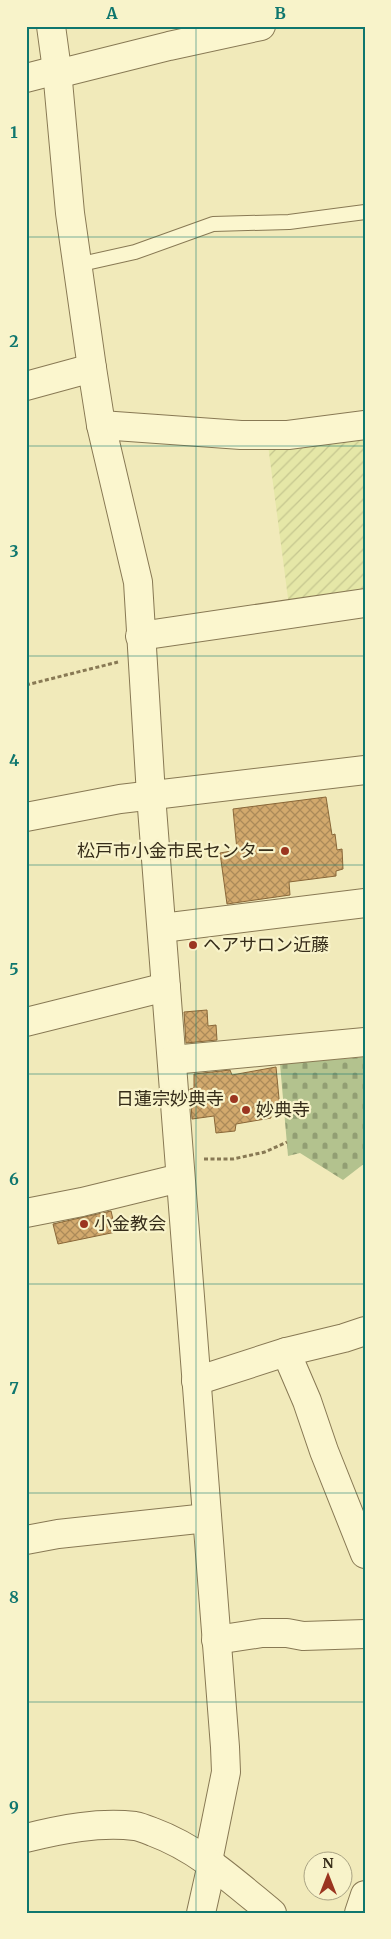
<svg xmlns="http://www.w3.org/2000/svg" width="391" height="1939" font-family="Merriweather,'Noto Sans JP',serif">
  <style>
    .farmland { fill: url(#farmland-furrows) }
    .cemetery { fill: url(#cemetery-stones) }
    .building { fill: url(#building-cross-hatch); stroke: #896738 }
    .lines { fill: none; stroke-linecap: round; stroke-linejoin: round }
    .service-casing { stroke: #887954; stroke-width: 16 }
    .minor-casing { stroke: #887954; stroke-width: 30 }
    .tertiary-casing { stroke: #887954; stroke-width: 30 }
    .path { stroke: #887954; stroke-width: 3; stroke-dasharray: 4 2.5; stroke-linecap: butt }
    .service { stroke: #fbf6ce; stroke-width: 14 }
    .minor { stroke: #fbf6ce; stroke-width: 28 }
    .tertiary { stroke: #fbf6ce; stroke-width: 28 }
    .grid { fill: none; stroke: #0f766e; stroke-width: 1; stroke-opacity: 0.55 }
    .poi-dot { fill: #9b3520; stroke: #f8f3ca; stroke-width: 2 }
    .labels { text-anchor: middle; stroke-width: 4.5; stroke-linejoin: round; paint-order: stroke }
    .poi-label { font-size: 18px; fill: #362d1a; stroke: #f8f3ca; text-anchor: start }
    .neatline { fill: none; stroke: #0f766e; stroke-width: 2 }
    .grid-label { font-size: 16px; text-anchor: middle; font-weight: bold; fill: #0f766e }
  </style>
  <defs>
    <pattern id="farmland-furrows" width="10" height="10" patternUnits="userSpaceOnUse" patternTransform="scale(1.25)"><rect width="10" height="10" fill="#e5e7a7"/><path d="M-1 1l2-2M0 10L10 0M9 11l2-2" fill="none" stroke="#c5c68f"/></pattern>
    <pattern id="cemetery-stones" width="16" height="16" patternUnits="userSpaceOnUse" patternTransform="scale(1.25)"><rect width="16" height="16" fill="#b3c28e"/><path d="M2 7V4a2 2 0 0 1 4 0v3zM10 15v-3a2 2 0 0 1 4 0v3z" fill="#929e73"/></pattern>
    <pattern id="building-cross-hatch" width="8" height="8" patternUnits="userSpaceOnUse" patternTransform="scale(1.25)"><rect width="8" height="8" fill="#d2a96d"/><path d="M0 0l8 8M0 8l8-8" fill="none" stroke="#ab8a59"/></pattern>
  </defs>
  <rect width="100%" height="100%" fill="#f1eaba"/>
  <!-- farmland -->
  <path class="farmland" d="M365 432V597L289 606 268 445Z"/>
  <!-- cemetery -->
  <path class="cemetery" d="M365 1057V1163L343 1180 300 1153 288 1156 280 1064Z"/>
  <!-- building -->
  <g class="building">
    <path d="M326 797 332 835 335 834 337 850 342 849 343 869 336 871V876L289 882 290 895 227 904 220 853 237 850 233 809Z"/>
    <path d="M207 1010 208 1026 216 1025 217 1040 186 1043 184 1012Z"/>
    <path d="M276 1067 280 1109 270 1111 271 1118 236 1124 235 1131 216 1133 214 1116 192 1119 190 1089 194 1088V1074L230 1070 232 1075Z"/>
    <path d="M111 1211 116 1232 58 1244 53 1224Z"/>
  </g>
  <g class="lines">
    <defs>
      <path id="service" d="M77 265 135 252 213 224 289 222 365 212"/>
      <g id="minor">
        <path d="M51 26 57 70 70 213 92 368 101 425 138 582 151 795 225 1747 226 1772 208 1861"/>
        <path d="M57 74 169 46 261 26"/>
        <path d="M26 78 57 70"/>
        <path d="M26 386 92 368"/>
        <path d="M101 425 241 435H288L365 425"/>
        <path d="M140 636 365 603"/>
        <path d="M162 928 365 903"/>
        <path d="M26 1022 166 987"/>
        <path d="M172 1060 365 1042"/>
        <path d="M26 1213 82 1202 180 1178"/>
        <path d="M286 1352 307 1401 324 1451 365 1554"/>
        <path d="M196 1381 286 1352 344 1338 365 1331"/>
        <path d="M26 1540 58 1534 207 1518"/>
        <path d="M216 1640 262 1633H287L303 1636 365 1634"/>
        <path d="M201 1913 212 1864"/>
        <path d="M359 1913 365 1895"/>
      </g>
      <g id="tertiary">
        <path d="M26 817 120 799 365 770"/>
        <path d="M26 1838C62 1829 98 1822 135 1826 141 1827 148 1830 153 1832 199 1849 234 1882 272 1913"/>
      </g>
    </defs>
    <!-- service casing -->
    <use href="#service" class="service-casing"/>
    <!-- minor casing -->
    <use href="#minor" class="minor-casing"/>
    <!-- tertiary casing -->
    <use href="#tertiary" class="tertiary-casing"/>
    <!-- path -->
    <g class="path">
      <path d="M26 685 118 662"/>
      <path d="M204 1159H233L265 1152 287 1142"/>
    </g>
    <!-- service -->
    <use href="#service" class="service"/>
    <!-- minor -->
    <use href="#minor" class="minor"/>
    <!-- tertiary -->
    <use href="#tertiary" class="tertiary"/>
  </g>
  <!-- grid -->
  <path class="grid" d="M196 26V1913M26 237H365M26 446H365M26 656H365M26 865H365M26 1074H365M26 1284H365M26 1493H365M26 1702H365"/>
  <!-- markers -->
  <g class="poi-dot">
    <circle cx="285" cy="851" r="5"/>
    <circle cx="193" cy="945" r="5"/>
    <circle cx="234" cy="1099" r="5"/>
    <circle cx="246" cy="1110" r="5"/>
    <circle cx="84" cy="1224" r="5"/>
  </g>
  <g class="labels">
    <!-- poi labels -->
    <g class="poi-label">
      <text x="275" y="857" text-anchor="end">松戸市小金市民センター</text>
      <text x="203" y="951">ヘアサロン近藤</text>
      <text x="224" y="1105" text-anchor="end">日蓮宗妙典寺</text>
      <text x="256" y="1116">妙典寺</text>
      <text x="94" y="1230">小金教会</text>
    </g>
  </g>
  <!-- border -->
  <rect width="391" height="1939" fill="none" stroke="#f8f3ca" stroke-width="55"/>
  <!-- north arrow -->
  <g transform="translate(328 1876)"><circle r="24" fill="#f8f3ca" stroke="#aaa484"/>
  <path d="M0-4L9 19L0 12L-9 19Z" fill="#9b3520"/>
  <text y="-8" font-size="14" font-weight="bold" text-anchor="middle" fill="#362d1a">N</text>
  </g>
  <rect x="28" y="28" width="336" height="1884" class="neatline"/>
  <g class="grid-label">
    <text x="112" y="19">A</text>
    <text x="280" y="19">B</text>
    <text x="14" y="138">1</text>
    <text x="14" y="347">2</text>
    <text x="14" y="557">3</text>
    <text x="14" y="766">4</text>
    <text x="14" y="975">5</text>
    <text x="14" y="1185">6</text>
    <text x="14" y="1394">7</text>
    <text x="14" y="1603">8</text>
    <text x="14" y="1813">9</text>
  </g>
</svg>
